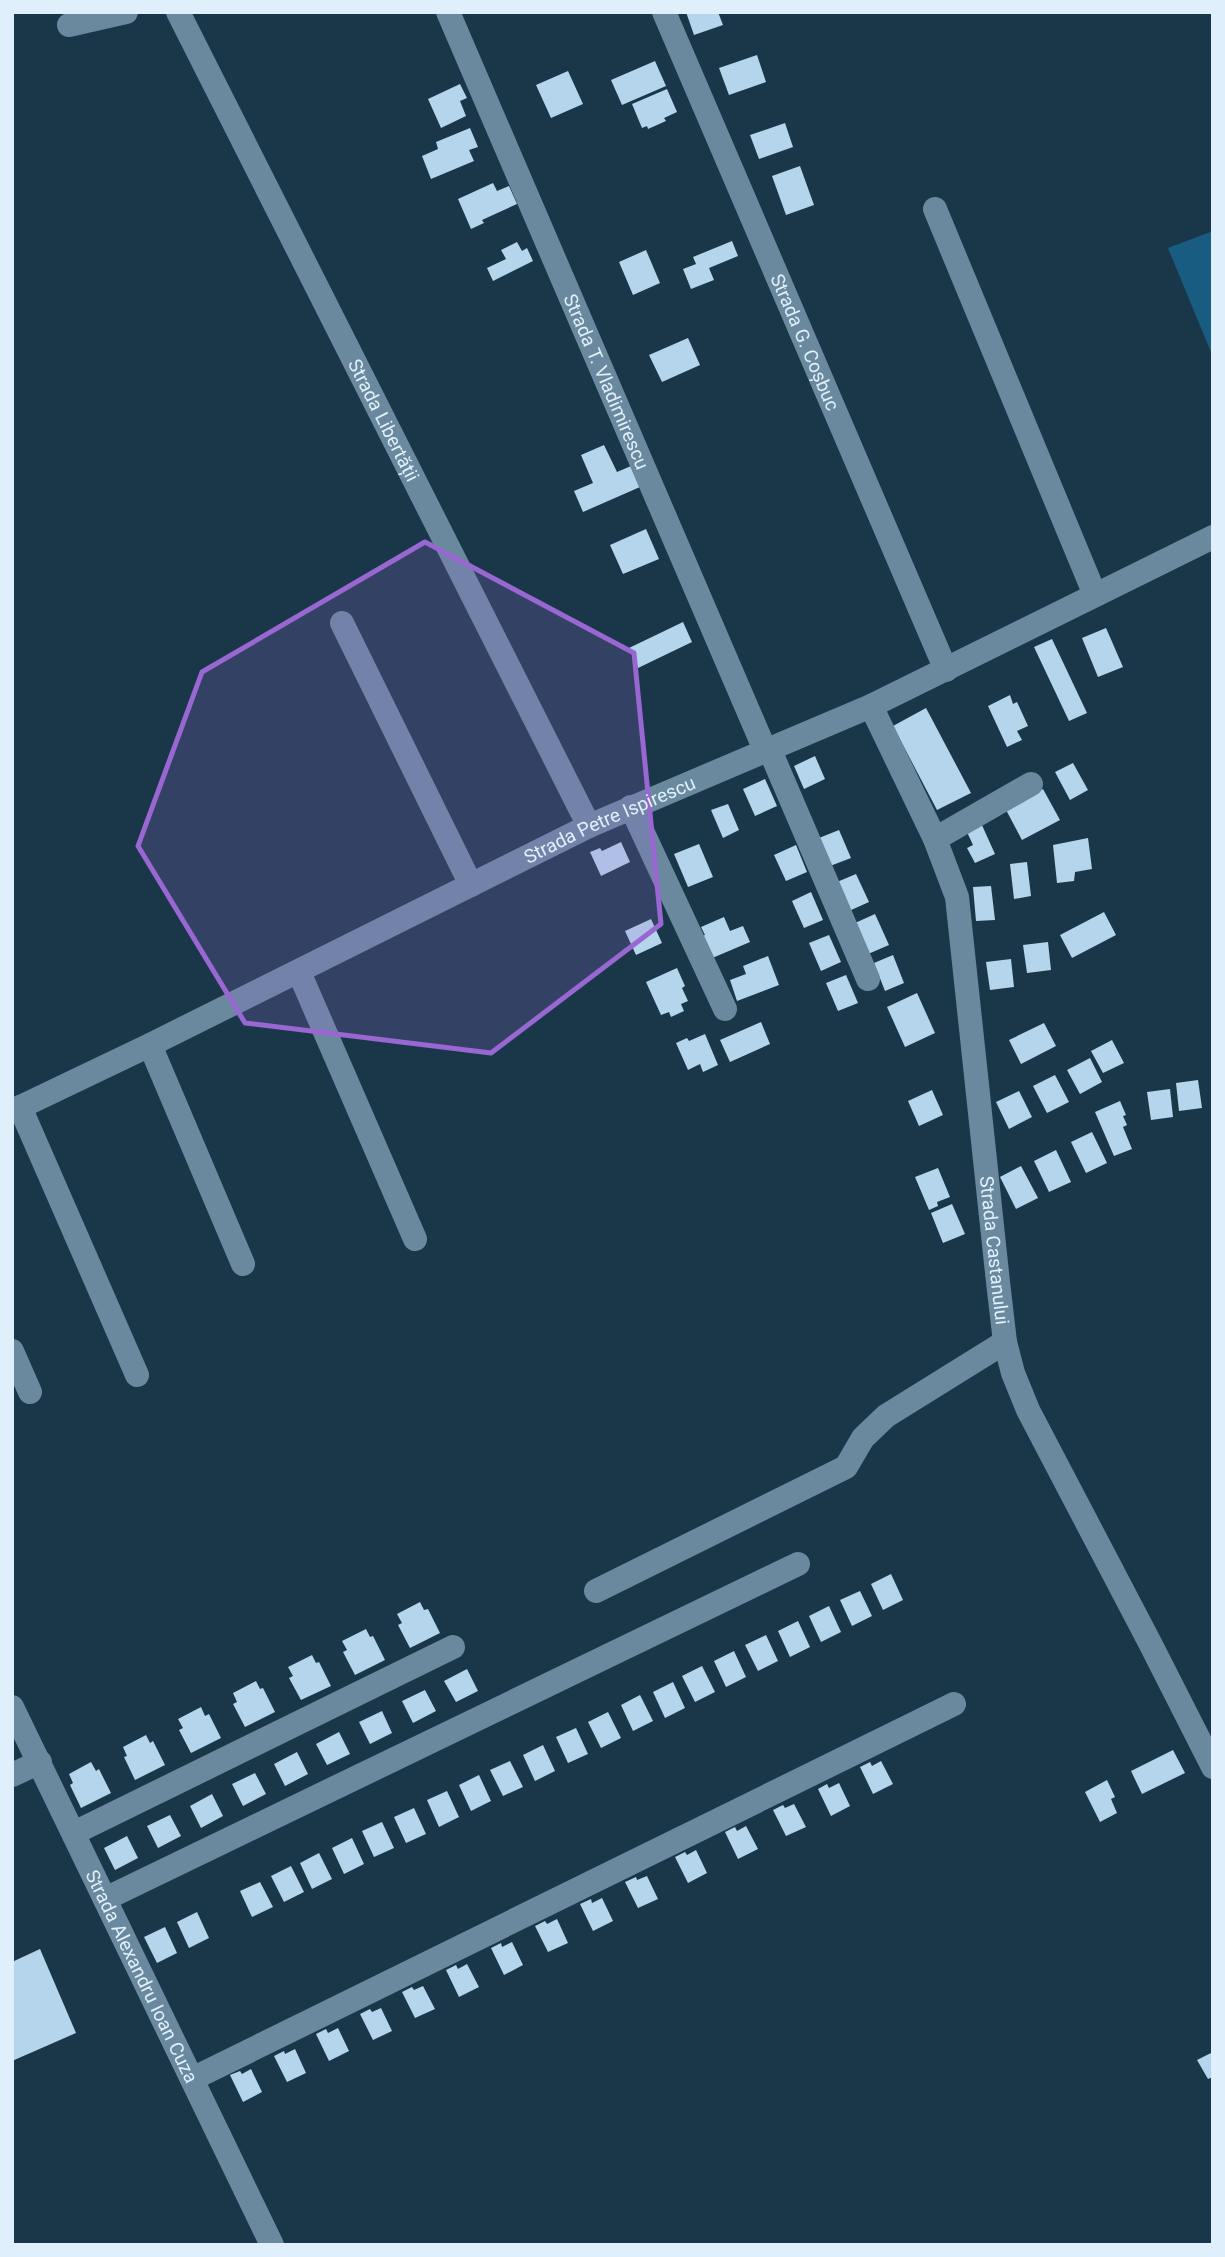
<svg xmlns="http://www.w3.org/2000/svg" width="1225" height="2257" font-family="Roboto,sans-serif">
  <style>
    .green { fill: #195c81 }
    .building { fill: #b4d5ec }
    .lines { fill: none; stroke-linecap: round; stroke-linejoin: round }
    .minor { stroke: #6a899e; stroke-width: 24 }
    .marked { fill: #9967d1; fill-opacity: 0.2; stroke: #9967d1; stroke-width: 5; stroke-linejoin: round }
    .labels { text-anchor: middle; stroke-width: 7; stroke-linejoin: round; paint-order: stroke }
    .street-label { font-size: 19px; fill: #dff0fc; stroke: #0f2d3e }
  </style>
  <rect width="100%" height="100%" fill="#1a3749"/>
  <!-- green -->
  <path class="green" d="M1213 231V357L1168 248Z"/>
  <!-- building -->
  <g class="building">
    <path d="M686 12H718L723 25 694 35Z"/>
    <path d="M757 55 766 82 729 95 719 68Z"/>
    <path d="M655 61 666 86 622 105 611 80Z"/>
    <path d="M568 71 583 104 551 118 536 85Z"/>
    <path d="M460 84 467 98 460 101 466 116 441 128 428 99Z"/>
    <path d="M667 89 677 112 664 118 666 121 648 129 647 126 642 128 632 104Z"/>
    <path d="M785 123 793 147 759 159 750 135Z"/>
    <path d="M470 128 478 147 469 150 474 161 431 179 422 156 438 149 436 142Z"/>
    <path d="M800 166 814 205 786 215 772 176Z"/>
    <path d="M493 183 497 191 509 186 517 204 482 220 484 223 471 229 458 199Z"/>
    <path d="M732 241 738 256 709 268 714 280 691 289 683 269 696 264 693 257Z"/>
    <path d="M517 242 522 251 527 248 533 261 493 281 487 268 506 259 501 250Z"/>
    <path d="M646 250 660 283 633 295 619 262Z"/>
    <path d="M688 338 700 365 662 382 649 355Z"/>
    <path d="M604 445 617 472 631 466 640 487 583 512 574 491 593 483 581 455Z"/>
    <path d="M646 529 659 559 623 574 610 545Z"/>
    <path d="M683 622 692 642 638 668 629 648Z"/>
    <path d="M1106 628 1123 667 1098 677 1082 638Z"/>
    <path d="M1052 639 1087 713 1069 721 1034 647Z"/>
    <path d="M1010 695 1013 704 1017 702 1028 726 1017 731 1022 740 1007 747 988 706Z"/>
    <path d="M926 708 971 793 937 810 893 726Z"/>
    <path d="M815 756 825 779 804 789 794 766Z"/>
    <path d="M1073 763 1088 790 1070 800 1055 772Z"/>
    <path d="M765 779 777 806 755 816 743 789Z"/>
    <path d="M1043 789 1060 820 1022 840 1005 808Z"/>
    <path d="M728 804 739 830 723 838 711 810Z"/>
    <path d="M981 823 995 854 975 863 967 848 973 845 966 830Z"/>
    <path d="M839 830 851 858 830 866 819 838Z"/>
    <path d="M1088 838 1092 869 1075 872 1074 881 1057 883 1053 845Z"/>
    <path d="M621 842 630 862 601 876 590 852 600 848 602 851Z"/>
    <path d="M699 844 713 877 688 887 674 854Z"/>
    <path d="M796 845 807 872 786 881 774 855Z"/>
    <path d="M1027 862 1031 896 1014 899 1010 864Z"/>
    <path d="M856 874 869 902 849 911 837 882Z"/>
    <path d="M991 886 995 920 976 921 973 887Z"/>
    <path d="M811 892 823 920 804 928 792 901Z"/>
    <path d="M1104 912 1116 935 1072 958 1060 935Z"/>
    <path d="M875 914 889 945 868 954 855 923Z"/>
    <path d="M724 917 730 931 743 926 750 942 710 959 700 937 705 935 701 927Z"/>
    <path d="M651 919 662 943 636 955 625 931Z"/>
    <path d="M829 935 841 962 821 971 809 943Z"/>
    <path d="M1048 942 1051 970 1027 973 1023 945Z"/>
    <path d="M893 955 904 983 885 991 874 963Z"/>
    <path d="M768 956 779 985 737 1001 730 980 746 974 743 966Z"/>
    <path d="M1011 959 1014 987 990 990 986 962Z"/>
    <path d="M677 968 685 986 682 988 688 1001 681 1004 684 1011 671 1017 669 1012 661 1015 646 982Z"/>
    <path d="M846 975 858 1003 838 1011 826 983Z"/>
    <path d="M917 993 935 1033 905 1047 887 1007Z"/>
    <path d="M761 1022 770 1044 730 1062 720 1040Z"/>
    <path d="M1044 1023 1056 1046 1021 1064 1009 1040Z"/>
    <path d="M705 1034 718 1065 703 1072 700 1064 688 1070 676 1043 687 1038 689 1041Z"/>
    <path d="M1112 1040 1124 1063 1103 1073 1091 1051Z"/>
    <path d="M1090 1058 1102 1082 1080 1094 1067 1070Z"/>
    <path d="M1055 1075 1069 1102 1047 1113 1033 1086Z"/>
    <path d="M1198 1080 1202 1108 1179 1111 1176 1083Z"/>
    <path d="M1170 1089 1173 1117 1151 1120 1147 1092Z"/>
    <path d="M932 1090 943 1115 919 1126 908 1101Z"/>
    <path d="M1019 1091 1032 1117 1009 1129 996 1102Z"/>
    <path d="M1120 1101 1126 1115 1123 1116 1127 1125 1123 1127 1132 1149 1114 1156 1095 1112Z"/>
    <path d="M1092 1132 1107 1163 1086 1173 1071 1142Z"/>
    <path d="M1056 1150 1071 1182 1049 1192 1034 1161Z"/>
    <path d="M1021 1166 1038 1198 1016 1209 1000 1177Z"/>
    <path d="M938 1168 950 1197 937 1202 938 1206 929 1210 915 1177Z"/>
    <path d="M952 1204 965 1234 943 1243 931 1213Z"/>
    <path d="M891 1574 903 1600 883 1610 871 1584Z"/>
    <path d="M860 1591 872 1616 852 1626 840 1600Z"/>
    <path d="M420 1602 424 1610 428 1609 440 1633 410 1648 398 1625 402 1623 397 1614Z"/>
    <path d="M829 1606 841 1632 821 1642 809 1616Z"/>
    <path d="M798 1621 810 1647 790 1657 778 1631Z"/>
    <path d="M366 1629 370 1637 373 1636 385 1660 355 1675 343 1652 347 1650 342 1641Z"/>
    <path d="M766 1635 778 1661 758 1671 745 1645Z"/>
    <path d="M734 1651 746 1677 726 1687 714 1661Z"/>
    <path d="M312 1655 316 1663 319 1662 331 1686 301 1700 289 1678 293 1676 288 1667Z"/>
    <path d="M702 1666 715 1692 695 1702 682 1676Z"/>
    <path d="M467 1669 478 1691 456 1702 444 1681Z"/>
    <path d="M256 1681 260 1689 263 1688 275 1712 245 1727 233 1704 237 1702 233 1693Z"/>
    <path d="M673 1682 685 1708 665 1718 653 1692Z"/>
    <path d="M425 1690 436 1711 413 1723 402 1701Z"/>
    <path d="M640 1695 653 1721 633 1731 621 1705Z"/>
    <path d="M201 1707 205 1716 209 1714 221 1738 191 1753 179 1730 183 1728 178 1719Z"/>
    <path d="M382 1711 392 1733 370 1744 359 1722Z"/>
    <path d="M608 1712 621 1738 601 1748 588 1722Z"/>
    <path d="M576 1728 588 1754 568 1763 556 1737Z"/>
    <path d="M339 1732 350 1754 327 1765 316 1744Z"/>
    <path d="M146 1735 150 1743 153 1741 165 1765 135 1780 124 1757 127 1756 123 1747Z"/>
    <path d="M543 1745 555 1771 535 1781 523 1755Z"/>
    <path d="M1173 1750 1185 1773 1142 1794 1131 1771Z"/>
    <path d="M297 1752 308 1774 285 1786 274 1764Z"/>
    <path d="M510 1761 523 1787 503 1796 490 1770Z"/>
    <path d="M881 1761 893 1784 873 1794 860 1767 870 1762 872 1766Z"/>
    <path d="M91 1762 96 1771 99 1769 111 1793 81 1808 70 1785 73 1783 69 1774Z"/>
    <path d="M255 1773 266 1794 243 1806 232 1784Z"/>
    <path d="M479 1775 491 1801 471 1811 459 1785Z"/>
    <path d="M1107 1780 1115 1797 1111 1799 1117 1813 1100 1822 1085 1792Z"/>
    <path d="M839 1783 850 1806 831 1816 818 1789 827 1784 829 1788Z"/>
    <path d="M447 1791 459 1817 439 1827 427 1800Z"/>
    <path d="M212 1794 223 1816 201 1828 190 1806Z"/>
    <path d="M794 1804 806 1827 786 1836 773 1810 783 1805 785 1808Z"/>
    <path d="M414 1808 426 1834 406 1843 394 1817Z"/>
    <path d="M170 1815 181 1836 158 1848 147 1826Z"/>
    <path d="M382 1822 394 1848 374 1857 362 1831Z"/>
    <path d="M746 1826 758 1849 738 1859 725 1832 735 1827 737 1831Z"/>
    <path d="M127 1836 138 1858 115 1870 104 1848Z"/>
    <path d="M352 1838 364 1864 344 1874 332 1848Z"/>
    <path d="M696 1850 707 1873 688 1883 675 1857 685 1852 687 1855Z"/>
    <path d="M319 1853 332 1879 312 1889 300 1863Z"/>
    <path d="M291 1866 304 1892 284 1902 271 1876Z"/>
    <path d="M647 1876 658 1899 638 1908 625 1882 636 1877 637 1880Z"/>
    <path d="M260 1882 273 1907 252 1917 240 1891Z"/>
    <path d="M602 1898 613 1921 593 1931 580 1904 591 1899 592 1903Z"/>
    <path d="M197 1912 209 1938 189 1948 177 1922Z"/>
    <path d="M557 1919 568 1943 548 1952 535 1926 545 1921 547 1924Z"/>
    <path d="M165 1927 177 1953 157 1963 144 1937Z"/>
    <path d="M512 1942 523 1965 504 1975 491 1948 501 1943 502 1947Z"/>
    <path d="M40 1949 76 2033 12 2061V1962Z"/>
    <path d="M467 1964 479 1987 459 1997 446 1970 456 1965 458 1969Z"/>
    <path d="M423 1986 435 2009 415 2018 402 1992 412 1987 414 1990Z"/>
    <path d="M381 2008 392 2031 373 2040 360 2014 370 2009 372 2012Z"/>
    <path d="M338 2028 349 2051 329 2061 316 2034 326 2029 328 2033Z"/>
    <path d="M295 2049 306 2073 287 2082 274 2056 284 2051 285 2054Z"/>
    <path d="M1213 2052V2077L1208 2079 1197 2060Z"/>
    <path d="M251 2069 262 2092 243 2102 230 2075 240 2071 242 2074Z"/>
  </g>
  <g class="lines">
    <!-- minor -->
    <g class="minor">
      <path id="s1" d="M178 12 589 826"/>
      <path id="s2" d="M448 12 765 750"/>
      <path id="s3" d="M664 12 946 670"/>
      <path d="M69 25 126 12"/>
      <path d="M935 209 1095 595"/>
      <path d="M342 623 471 885"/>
      <path id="s4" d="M871 706 935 839 957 897 998 1282 1005 1342 1013 1373 1028 1410 1150 1643 1213 1767"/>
      <path d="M769 748 868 979"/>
      <path d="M631 807 725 1009"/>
      <path d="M935 839 1031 784"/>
      <path d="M299 972 415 1239"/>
      <path d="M150 1045 243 1264"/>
      <path d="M20 1107 137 1375"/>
      <path id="s5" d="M12 1111 150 1045 589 826 871 706 1213 537"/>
      <path d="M12 1351 30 1392"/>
      <path d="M596 1591 846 1467 863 1438 886 1416 1005 1342"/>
      <path id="s6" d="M12 1707 272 2245"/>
      <path d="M12 1775 40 1762"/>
      <path d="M74 1833 453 1647"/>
      <path d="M105 1899 798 1564"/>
      <path d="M192 2079 954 1704"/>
    </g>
  </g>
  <!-- marked area -->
  <path class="marked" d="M425 542 634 653 661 924 491 1053 245 1023 138 846 202 672Z"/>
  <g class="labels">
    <!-- street labels -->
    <g class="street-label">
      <text dy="7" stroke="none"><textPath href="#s3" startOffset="359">Strada G. Coșbuc</textPath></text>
      <text dy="7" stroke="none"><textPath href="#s2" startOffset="402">Strada T. Vladimirescu</textPath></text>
      <text dy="7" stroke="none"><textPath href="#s1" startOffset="457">Strada Libertății</textPath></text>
      <text dy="7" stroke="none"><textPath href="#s5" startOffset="665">Strada Petre Ispirescu</textPath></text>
      <text dy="7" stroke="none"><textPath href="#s4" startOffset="565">Strada Castanului</textPath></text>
      <text dy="7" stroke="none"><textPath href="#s6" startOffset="299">Strada Alexandru Ioan Cuza</textPath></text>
    </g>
  </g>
  <!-- border -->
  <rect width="1225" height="2257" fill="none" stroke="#dff0fc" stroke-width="28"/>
</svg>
